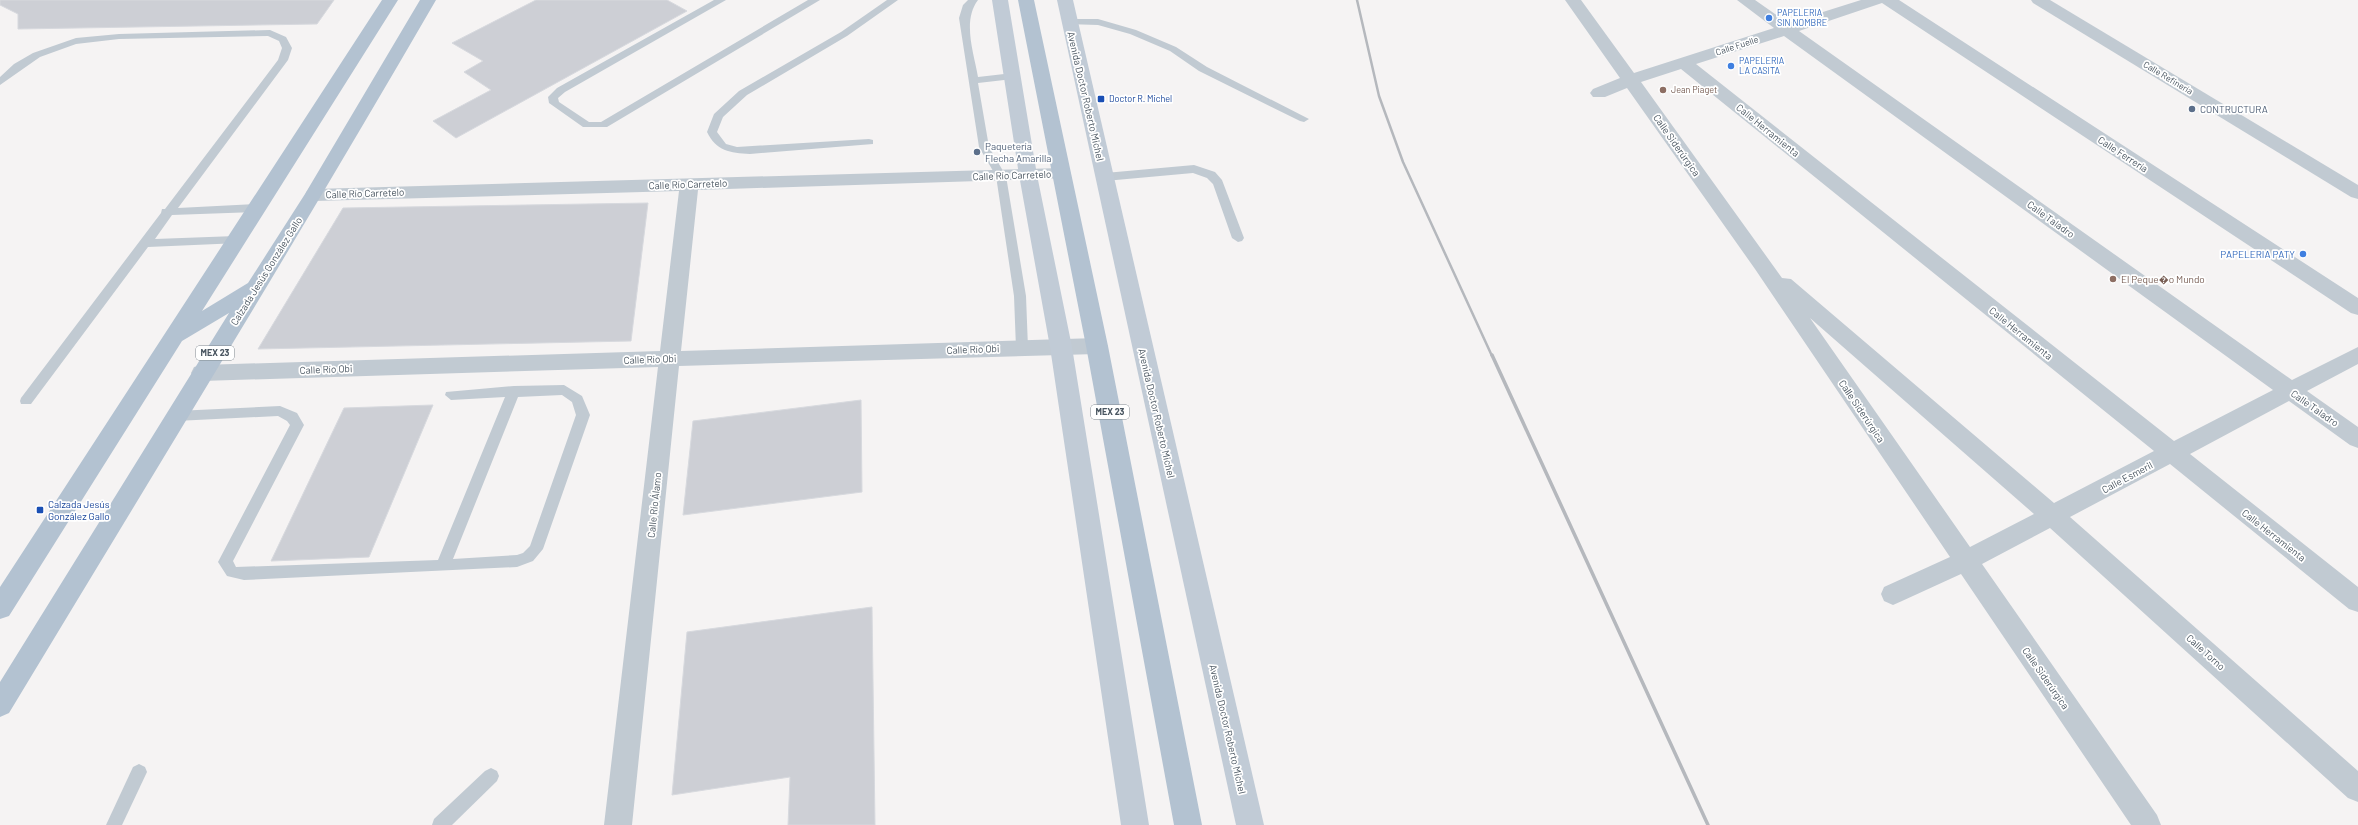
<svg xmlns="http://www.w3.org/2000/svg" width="2358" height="825" font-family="Barlow,sans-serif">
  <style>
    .building { fill: #cdcfd5; stroke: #d7d9de }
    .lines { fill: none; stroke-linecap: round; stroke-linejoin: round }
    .lane { fill: #c1cad2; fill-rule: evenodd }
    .street { fill: #c1cad2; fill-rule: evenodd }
    .secondary { fill: #c1cbd6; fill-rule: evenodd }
    .primary { fill: #b3c2d1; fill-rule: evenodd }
    .rail-far1 { stroke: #b5b8bd; stroke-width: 2.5 }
    .rail { stroke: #b5b8bd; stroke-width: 3.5 }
    .shop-dot { fill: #3f7fe0; stroke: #fff; stroke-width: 1.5 }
    .education-dot { fill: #8d6e63; stroke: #fff; stroke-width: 1.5 }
    .transit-dot { fill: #1a4fb4; stroke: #fff; stroke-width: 1.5 }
    .service-dot { fill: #5c6f8a; stroke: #fff; stroke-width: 1.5 }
    .labels { text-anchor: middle; stroke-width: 3.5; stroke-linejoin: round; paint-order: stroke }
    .far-shop-label { font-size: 9px; fill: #366cbe; stroke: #fff; text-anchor: start }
    .far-street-label { font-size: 9px; fill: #4a5661; stroke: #fff }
    .far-education-label { font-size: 9px; fill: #785e54; stroke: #fff; text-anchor: start }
    .far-transit-label { font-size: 9px; fill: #164399; stroke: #fff; text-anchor: start }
    .shield { fill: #fff; stroke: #808990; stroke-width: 1 }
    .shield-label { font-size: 9px; font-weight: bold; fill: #4a5661 }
    .street-label { font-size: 10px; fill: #4a5661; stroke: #fff }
    .service-label { font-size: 10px; fill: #4e5e75; stroke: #fff; text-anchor: start }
    .shop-label { font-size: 10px; fill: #366cbe; stroke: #fff; text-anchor: end }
    .education-label { font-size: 10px; fill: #785e54; stroke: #fff; text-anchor: start }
    .transit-label { font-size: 10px; fill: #164399; stroke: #fff; text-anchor: start }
  </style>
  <rect width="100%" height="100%" fill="#f5f3f3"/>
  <!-- building -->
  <g class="building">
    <path d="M0 0H334L317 24 18 29V14L0 5Z"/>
    <path d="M536 0H667L687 11 456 138 433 121 491 90 464 72 483 61 452 43Z"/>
    <path d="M648 203 631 341 258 349 343 208Z"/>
    <path d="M861 400 862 492 683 515 693 421Z"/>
    <path d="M433 405 369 557 271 561 344 408Z"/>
    <path d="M872 607 875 825H788L790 777 672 795 687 632Z"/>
  </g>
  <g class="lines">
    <!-- lane -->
    <g class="lane">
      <path d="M714 0H726L565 92 558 98 559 102 589 122H601L808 0H820L607 127H583L549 103 548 97 557 88Z"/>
      <path d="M887 0H898L847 36 747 95 723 117 717 132 726 144 737 147 869 139 873 140V144L750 154C730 153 716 151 707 132L714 114 739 91 841 32Z"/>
      <path d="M968 0H978C962 21 974 53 978 77L1013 73 1018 76 1013 79 978 83 989 147 1006 176 1026 296 1028 348 1022 353 1016 348 1014 296 996 176 979 147 959 18 963 5Z"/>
      <path d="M1069 19H1098L1136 30 1176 47 1207 67 1309 119 1304 122 1300 121 1199 71 1170 51 1130 34 1098 25 1066 24V20Z"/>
      <path d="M270 30 286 37 292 48 288 60 178 208 256 204 262 208 256 212 172 215 155 239 236 236 240 237 242 240 240 243 148 247 31 404H21L20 401 21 398 161 213 162 209H165L278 60 282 48 279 41 268 36 119 39 76 44 40 57 0 85V77L14 64 33 53 76 38 119 34Z"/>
      <path d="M1194 165 1215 172 1222 180 1244 238 1242 241 1238 242 1232 238 1213 184 1207 178 1193 173 1105 181 1100 177 1105 173Z"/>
      <path d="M564 385 582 396 590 415 543 549 533 561 517 567 244 580 227 576 218 562 290 425 287 421 278 416 176 421 171 420 169 416 171 412 176 411 280 406 297 413 304 425 233 561 236 567 438 560 505 397 451 400 445 395 446 392 514 386ZM562 395 572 402 576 415 530 546 523 553 517 555 453 559 518 397Z"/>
      <path d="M139 764 145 767 147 772 122 825H106L133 767Z"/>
      <path d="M491 768 497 771 499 776 497 781 452 825H432L434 819 485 771Z"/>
    </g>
    <!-- street -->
    <g class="street">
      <path d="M1565 0H1581L1634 73 1774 28 1737 0H1755L1788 23 1861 0H1899L2358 298V315L2351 313 1882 3 1799 31 2292 380 2358 347V364L2307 391 2358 427V448L2350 445 2289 401 2190 454 2358 587V612L2349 609 2170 464 2070 517 2358 771V802L2348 798 2050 528 1982 564 2157 815 2161 825H2131L1961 574 1902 601 1893 605 1884 601 1881 594 1884 587 1950 557 1755 269 1627 88 1605 97H1593L1590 93 1593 89 1620 78ZM1784 36 2273 390 2174 441 1696 64ZM1681 69 2154 451 2054 503 1791 279 1782 278 1641 82ZM1810 318 2034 514 1970 547Z"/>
      <path d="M2031 0H2050L2358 185V199L2351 197 2033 3Z"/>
      <path d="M1062 168 1069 170 1071 174 1069 178 698 190 681 351 1097 338 1104 341 1108 346 1104 351 1097 354 679 366 632 825H604L658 367 202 381 194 379 191 373 194 367 202 365 660 351 679 191 314 201 307 199 305 195 307 191 314 189Z"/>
    </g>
    <!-- secondary -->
    <g class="secondary">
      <path d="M992 0H1008L1037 175 1072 347 1149 825H1121L1050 347 1019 175Z"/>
      <path d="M1057 0H1073L1264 825H1236Z"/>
    </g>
    <!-- primary -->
    <g class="primary">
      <path d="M382 0H398L202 311 248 283 305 194 420 0H436C297 240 152 476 9 713L0 717V682L229 313 182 341 9 616 0 619V587Z"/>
      <path d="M1018 0H1034L1108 346 1202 825H1174L1086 346Z"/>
    </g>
    <!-- rail-far1 -->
    <path class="rail-far1" d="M1357 0 1379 96 1403 162 1492 356"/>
    <!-- rail -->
    <path class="rail" d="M1492 355 1708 825"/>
  </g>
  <!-- markers -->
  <g class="shop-dot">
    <circle cx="1769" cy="18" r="4"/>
    <circle cx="1731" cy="66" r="4"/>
    <circle cx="2303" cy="254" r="4"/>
  </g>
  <g class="education-dot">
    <circle cx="1663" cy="90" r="4"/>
    <circle cx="2113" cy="279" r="4"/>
  </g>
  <g class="transit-dot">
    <rect x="1097" y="95" width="8" height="8" rx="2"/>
    <rect x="36" y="506" width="8" height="8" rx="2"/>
  </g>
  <g class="service-dot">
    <circle cx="2192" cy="109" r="4"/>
    <circle cx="977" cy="152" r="4"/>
  </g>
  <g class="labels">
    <!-- far-shop labels -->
    <g class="far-shop-label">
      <text x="1777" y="16">PAPELERIA<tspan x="1777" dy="10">SIN NOMBRE</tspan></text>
      <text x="1739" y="64">PAPELERIA<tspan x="1739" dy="10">LA CASITA</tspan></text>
    </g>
    <!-- far-street labels -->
    <g class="far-street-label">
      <text transform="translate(1737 46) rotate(-18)" y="3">Calle Fuelle</text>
      <text transform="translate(2168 78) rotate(31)" y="3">Calle Refinería</text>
    </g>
    <!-- far-education labels -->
    <g class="far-education-label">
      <text x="1671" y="93">Jean Piaget</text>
    </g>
    <!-- far-transit labels -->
    <g class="far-transit-label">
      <text x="1109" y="102">Doctor R. Michel</text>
    </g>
    <!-- shield labels -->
    <g class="shield">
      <rect x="196" y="346" width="38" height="14" rx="3"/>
      <rect x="1091" y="405" width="38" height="14" rx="3"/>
    </g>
    <g class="shield-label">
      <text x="215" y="356">MEX 23</text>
      <text x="1110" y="415">MEX 23</text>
    </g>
    <!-- street labels -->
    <g class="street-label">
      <text transform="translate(1086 96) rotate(77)" y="4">Avenida Doctor Roberto Michel</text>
      <text transform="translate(1768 130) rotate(39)" y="4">Calle Herramienta</text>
      <text transform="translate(1677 145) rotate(55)" y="4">Calle Siderúrgica</text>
      <text transform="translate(2123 154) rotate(33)" y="4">Calle Ferrería</text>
      <text transform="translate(1012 175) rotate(-2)" y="4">Calle Río Carretelo</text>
      <text transform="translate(688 184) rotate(-2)" y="4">Calle Río Carretelo</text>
      <text transform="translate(365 193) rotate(-2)" y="4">Calle Río Carretelo</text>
      <text transform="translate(2051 219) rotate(36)" y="4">Calle Taladro</text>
      <text transform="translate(266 271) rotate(-58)" y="4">Calzada Jesús González Gallo</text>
      <text transform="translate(2021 333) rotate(39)" y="4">Calle Herramienta</text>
      <text transform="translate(973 349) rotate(-2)" y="4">Calle Río Obi</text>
      <text transform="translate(650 359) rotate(-2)" y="4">Calle Río Obi</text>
      <text transform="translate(326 369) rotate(-2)" y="4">Calle Río Obi</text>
      <text transform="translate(2315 408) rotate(35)" y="4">Calle Taladro</text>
      <text transform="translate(1862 411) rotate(56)" y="4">Calle Siderúrgica</text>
      <text transform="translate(1157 413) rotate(77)" y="4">Avenida Doctor Roberto Michel</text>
      <text transform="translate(2127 477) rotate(-28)" y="4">Calle Esmeril</text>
      <text transform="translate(654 505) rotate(-84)" y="4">Calle Río Álamo</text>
      <text transform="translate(2274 535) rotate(38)" y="4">Calle Herramienta</text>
      <text transform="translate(2206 652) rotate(42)" y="4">Calle Torno</text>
      <text transform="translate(2046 678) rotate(55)" y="4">Calle Siderúrgica</text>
      <text transform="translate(1228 729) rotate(77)" y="4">Avenida Doctor Roberto Michel</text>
    </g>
    <!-- service labels -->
    <g class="service-label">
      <text x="2200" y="113">CONTRUCTURA</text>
      <text x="985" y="150">Paquetería<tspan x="985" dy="12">Flecha Amarilla</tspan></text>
    </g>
    <!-- shop labels -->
    <g class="shop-label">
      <text x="2295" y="258">PAPELERIA PATY</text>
    </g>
    <!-- education labels -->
    <g class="education-label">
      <text x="2121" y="283">El Peque�o Mundo</text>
    </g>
    <!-- transit labels -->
    <g class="transit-label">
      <text x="48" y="508">Calzada Jesús<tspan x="48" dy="12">González Gallo</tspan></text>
    </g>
  </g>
</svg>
